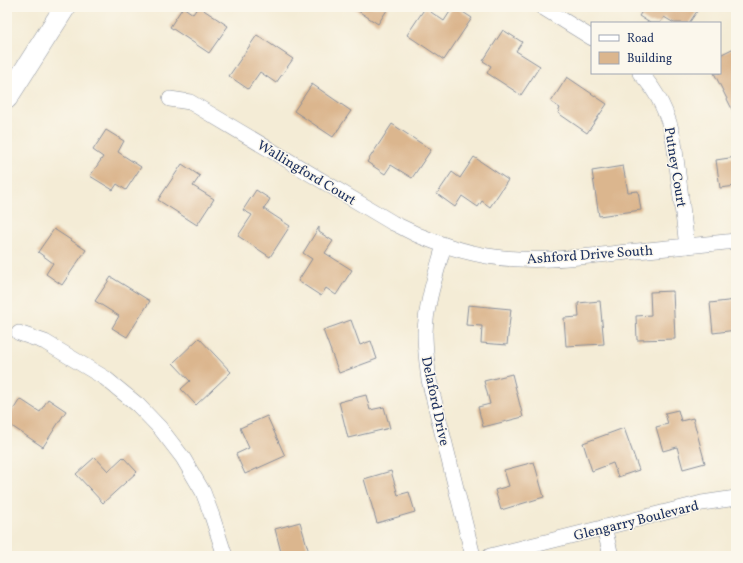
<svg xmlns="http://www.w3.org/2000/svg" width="743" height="563" font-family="Vollkorn,serif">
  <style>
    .building { fill: #dbb68e }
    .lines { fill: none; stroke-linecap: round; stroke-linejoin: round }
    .street-casing { stroke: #888e9a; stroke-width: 16 }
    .secondary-casing { stroke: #888e9a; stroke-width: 22 }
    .street { stroke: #fff; stroke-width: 15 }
    .secondary { stroke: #fff; stroke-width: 21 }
    .labels { text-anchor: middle; stroke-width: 3; stroke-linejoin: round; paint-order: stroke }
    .street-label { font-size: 14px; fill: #1b2f5e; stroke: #fbf7ec }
  </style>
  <rect width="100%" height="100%" fill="#fbf7ec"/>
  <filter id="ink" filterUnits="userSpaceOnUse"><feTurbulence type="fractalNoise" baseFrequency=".025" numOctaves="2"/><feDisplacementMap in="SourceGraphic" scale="8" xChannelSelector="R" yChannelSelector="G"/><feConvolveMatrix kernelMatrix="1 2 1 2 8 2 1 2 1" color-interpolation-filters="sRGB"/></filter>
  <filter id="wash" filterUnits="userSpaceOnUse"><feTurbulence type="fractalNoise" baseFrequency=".012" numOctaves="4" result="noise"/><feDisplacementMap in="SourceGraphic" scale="16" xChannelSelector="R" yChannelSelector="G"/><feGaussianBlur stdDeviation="0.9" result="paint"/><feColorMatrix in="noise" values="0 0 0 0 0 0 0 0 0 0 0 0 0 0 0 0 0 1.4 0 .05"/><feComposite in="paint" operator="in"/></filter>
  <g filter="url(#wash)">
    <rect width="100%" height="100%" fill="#f4ecd6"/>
    <g id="blocks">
      <!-- building -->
      <g class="building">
        <path d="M183 7 193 14 198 7H199L228 26 209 53 170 27Z"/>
        <path d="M352 7H389L378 24Z"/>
        <path d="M453 7H455L472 18 444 60 407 35 425 8 444 21Z"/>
        <path d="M645 7H700L689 23H674L664 17 660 23H650L639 16Z"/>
        <path d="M503 30 522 42 516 51 540 66 521 95 487 73 491 66 483 61Z"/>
        <path d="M257 35 293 59 276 83 260 72 248 89 229 76Z"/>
        <path d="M736 47V117L714 73H720V55Z"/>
        <path d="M567 77 607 104 587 133 558 113 560 108 551 102Z"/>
        <path d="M312 84 351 111 333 137 294 111Z"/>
        <path d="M392 124 431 150 412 178 391 165 385 174 367 162Z"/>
        <path d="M106 130 124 141 118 152 141 167 126 190 117 184 113 190 90 176 103 157 93 150Z"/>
        <path d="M474 157 508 180 490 207 482 201 478 207 462 196 455 207 437 194 452 172 460 178Z"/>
        <path d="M736 157V186L720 188 716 160Z"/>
        <path d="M182 164 200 176 193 186 214 199 197 225 158 200Z"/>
        <path d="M623 166 628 192 638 191 641 210 599 216 592 171Z"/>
        <path d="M256 190 270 199 264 209 290 226 270 257 238 236 252 215 243 210Z"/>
        <path d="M319 227V232L333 241 325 253 352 270 336 295 326 288 321 296 298 281 312 259 303 253Z"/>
        <path d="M54 229 86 250 62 285 46 274 53 263 38 252Z"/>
        <path d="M111 277 150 301 127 337 112 328 119 316 95 301Z"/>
        <path d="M673 291 675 339 637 340 636 316 651 315 650 292Z"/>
        <path d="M736 300V330L713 333 710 303Z"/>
        <path d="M600 301 604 344 566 346 564 318 579 317 578 303Z"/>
        <path d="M468 305 511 309 507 345 481 343 482 326 466 325Z"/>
        <path d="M351 320 360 345 371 341 377 359 339 373 323 330Z"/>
        <path d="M199 338 231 372 196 405 181 389 190 381 173 363Z"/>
        <path d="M512 374 523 417 483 427 478 407 490 404 484 381Z"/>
        <path d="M366 395 370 410 384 407 390 428 348 438 339 402Z"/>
        <path d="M20 399 40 412 48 399 66 411 43 447 7 423V420Z"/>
        <path d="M678 410 681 421 693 418 705 463 683 469 677 447 663 451 656 427 668 424 665 413Z"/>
        <path d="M267 416 285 456 245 474 236 454 249 448 240 428Z"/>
        <path d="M624 428 639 470 618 477 613 463 592 471 583 443Z"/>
        <path d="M95 457 108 471 123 457 137 472 103 503 76 474Z"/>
        <path d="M534 462 544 497 501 510 495 490 509 486 504 470Z"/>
        <path d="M391 471 398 495 409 492 415 512 377 523 364 479Z"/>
        <path d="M300 522 310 556H282L275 529Z"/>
      </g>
    </g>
  </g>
  <g filter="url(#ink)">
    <use href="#blocks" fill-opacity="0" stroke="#888e9a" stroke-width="1"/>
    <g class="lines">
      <defs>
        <g id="street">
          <path d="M542 7 592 38"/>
          <path d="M640 73C658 92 669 116 674 142L687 246"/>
          <path d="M170 99 190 102 393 223C402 227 411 232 420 236 442 245 464 252 487 256 531 263 574 258 618 253 657 249 697 245 736 241"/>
          <path d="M444 245C436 274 426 303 425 333 425 349 427 364 429 380L473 556"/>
          <path d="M19 333 45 342 105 378 138 405 160 428 183 458 203 492 212 516 225 556"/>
          <path d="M604 527 611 556"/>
          <path d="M490 556 702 503 736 498"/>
        </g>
        <path id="secondary" d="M7 98 65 7"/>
      </defs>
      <!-- street casing -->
      <use href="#street" class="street-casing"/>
      <!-- secondary casing -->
      <use href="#secondary" class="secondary-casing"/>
      <!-- street -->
      <use href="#street" class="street"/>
      <!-- secondary -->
      <use href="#secondary" class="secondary"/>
    </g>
  </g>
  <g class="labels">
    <!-- street labels -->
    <g class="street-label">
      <text transform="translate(676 167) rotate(81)" y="5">Putney Court</text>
      <text transform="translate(307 172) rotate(31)" y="5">Wallingford Court</text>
      <text transform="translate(590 254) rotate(-4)" y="5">Ashford Drive South</text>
      <text transform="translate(436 401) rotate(78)" y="5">Delaford Drive</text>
      <text transform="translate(636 520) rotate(-14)" y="5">Glengarry Boulevard</text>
    </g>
  </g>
  <!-- margin -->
  <rect width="743" height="563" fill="none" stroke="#fbf7ec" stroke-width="24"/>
  <!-- legend -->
  <rect x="591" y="22" width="130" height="52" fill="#fbf7ec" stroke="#a1a7b3"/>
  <rect x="599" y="35" width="20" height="6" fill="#ffffff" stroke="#a1a7b3"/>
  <text x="627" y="42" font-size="12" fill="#1b2f5e">Road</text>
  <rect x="599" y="52" width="20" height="12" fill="#dbb68e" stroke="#a1a7b3"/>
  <text x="627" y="62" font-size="12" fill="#1b2f5e">Building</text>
</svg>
